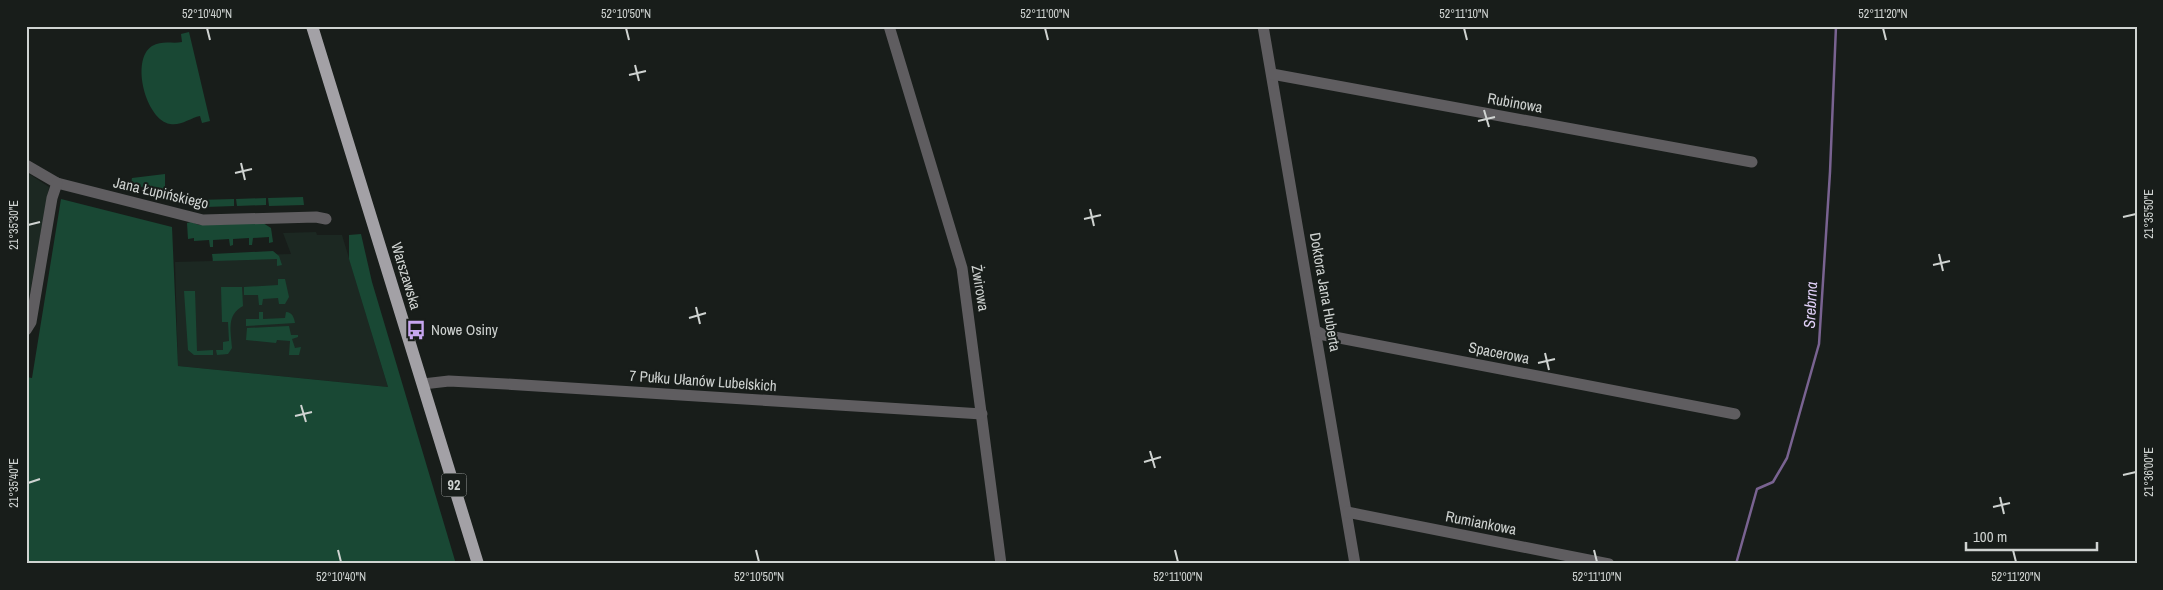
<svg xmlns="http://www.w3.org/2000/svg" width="2163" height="590" font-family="'Archivo Narrow',sans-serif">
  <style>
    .built { fill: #1c2822 }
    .green { fill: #194834 }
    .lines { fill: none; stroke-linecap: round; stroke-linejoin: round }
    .stream { stroke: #796391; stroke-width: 2.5 }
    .minor { stroke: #5f5d60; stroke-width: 11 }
    .major { stroke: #a3a1a6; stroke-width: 12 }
    .ticks { fill: none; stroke: #cfd3d1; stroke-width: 2 }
    .labels { text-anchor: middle; stroke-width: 4; stroke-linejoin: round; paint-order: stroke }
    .shield { fill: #181d1a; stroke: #989c9a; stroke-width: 1 }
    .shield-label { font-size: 14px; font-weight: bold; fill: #cfd3d1 }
    .street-label { font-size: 15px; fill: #cfd3d1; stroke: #181d1a }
    .poi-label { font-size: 15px; fill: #cfd3d1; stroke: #181d1a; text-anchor: start }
    .water-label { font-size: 16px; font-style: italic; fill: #dfcff6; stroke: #181d1a }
    .neatline { fill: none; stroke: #cfd3d1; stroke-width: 2 }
    .ticks-label { font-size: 12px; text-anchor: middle; fill: #cfd3d1 }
  </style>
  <rect width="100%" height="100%" fill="#181d1a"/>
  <!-- built -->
  <g class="built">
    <path d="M26 172 49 187 26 315Z"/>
    <path d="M316 232 317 235H342L388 387 178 366 175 262 212 261 214 256 291 254 283 233Z"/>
  </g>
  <!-- green -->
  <g class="green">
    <path d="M189 32 210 121 202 123 200 116C190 118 181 126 170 124 146 120 130 60 152 46 162 40 172 44 182 42L181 34Z"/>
    <path d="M165 174V193L131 184 132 178Z"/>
    <path d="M303 197 304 205 269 206 268 198Z"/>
    <path d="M266 198V205L237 206 236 199Z"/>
    <path d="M61 199 172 227 178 366 388 387 349 259V235L361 234 372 282 456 564H26V377L32 378Z"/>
    <path d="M234 199V206L206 207 199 205 198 200Z"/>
    <path d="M191 222 199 225 263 223 271 228 273 242 269 243V237L253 238 252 245H249V238L233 239V245L230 246 229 239 213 240V247H210L209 240 194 241V238L188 239 187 223Z"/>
    <path d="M273 251 279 256 282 265 277 266V259L213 261 212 254Z"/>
    <path d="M278 279H285L289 297 285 304H279L278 298 263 299 262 305H259L258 295H244V287L278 285Z"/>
    <path d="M221 287H242L243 306C226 315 231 331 232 348L228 354 217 355 216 350H223V342L229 341 228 322H222Z"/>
    <path d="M184 291H195L197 351 213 350V355H194L188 350Z"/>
    <path d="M259 312H263V319L285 318 286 312C292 312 294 317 295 323L246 326V319H259Z"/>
    <path d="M289 326 291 335H298V337L292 339 295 348 301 347 299 355H289L290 341 277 340 276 343 246 340 247 328Z"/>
  </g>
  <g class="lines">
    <!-- stream -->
    <path class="stream" d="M1736 564 1757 489 1773 482 1787 458 1819 344 1830 172 1836 26"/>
    <!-- minor -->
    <g class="minor">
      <path d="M889 26 962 268 1001 564"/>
      <path d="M1263 26 1355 564"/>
      <path d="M1272 74 1752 162"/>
      <path d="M26 165 57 183 203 220 316 217 326 219"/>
      <path d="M26 330 31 322 52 198 57 183"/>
      <path d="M1316 331 1324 335 1735 414"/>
      <path d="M423 384 449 381 506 384 982 414"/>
      <path d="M1347 512 1609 564"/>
    </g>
    <!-- major -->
    <path class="major" d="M312 26 478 564"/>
  </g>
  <!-- ticks -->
  <path class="ticks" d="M207 28 210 40M626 28 629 40M1045 28 1048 40M1464 28 1467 40M1883 28 1886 40M635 65 639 81M629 75 646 71M1484 110 1489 127M1478 121 1495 117M241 163 245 180M235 173 252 169M1090 209 1094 226M2123 217 2136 214M1084 219 1101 215M28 225 40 222M1939 254 1943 271M1933 265 1950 261M696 307 700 324M689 318 706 313M1545 353 1549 370M1538 363 1555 359M301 405 306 422M295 416 312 412M1150 451 1155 468M1144 462 1161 457M2123 475 2136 472M28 483 40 479M2000 497 2004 514M1993 507 2010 503M338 550 341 562M756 550 759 562M1175 550 1178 562M1594 550 1597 562M2013 550 2016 562"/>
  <!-- icons -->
  <defs>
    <symbol id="bus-bare" viewBox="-9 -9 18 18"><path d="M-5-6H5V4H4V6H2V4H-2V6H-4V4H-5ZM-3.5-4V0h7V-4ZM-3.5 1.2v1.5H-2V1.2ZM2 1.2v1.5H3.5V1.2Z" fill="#c7a6f0" stroke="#181d1a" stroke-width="2.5" paint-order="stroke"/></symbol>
  </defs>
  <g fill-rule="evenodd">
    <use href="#bus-bare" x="402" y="316" width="28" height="28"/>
  </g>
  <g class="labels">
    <!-- shield labels -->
    <rect class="shield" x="441.5" y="473.5" width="25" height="23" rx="4"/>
    <g class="shield-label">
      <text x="454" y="490">92</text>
    </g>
    <!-- street labels -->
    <g class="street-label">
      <text transform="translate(1515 103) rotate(10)" y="5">Rubinowa</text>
      <text transform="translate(161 193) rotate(13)" y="5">Jana Łupińskiego</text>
      <text transform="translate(406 276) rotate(73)" y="5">Warszawska</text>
      <text transform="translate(980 288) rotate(81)" y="5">Żwirowa</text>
      <text transform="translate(1325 292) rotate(80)" y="5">Doktora Jana Huberta</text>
      <text transform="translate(1499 353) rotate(11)" y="5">Spacerowa</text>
      <text transform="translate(703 381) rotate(4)" y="5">7 Pułku Ułanów Lubelskich</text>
      <text transform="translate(1481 523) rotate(11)" y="5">Rumiankowa</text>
    </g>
    <!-- poi labels -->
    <g class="poi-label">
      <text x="431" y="335">Nowe Osiny</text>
    </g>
    <!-- water labels -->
    <g class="water-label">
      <text transform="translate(1810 305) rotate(-87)" y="6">Srebrna</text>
    </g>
  </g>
  <!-- border -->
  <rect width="2163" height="590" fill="none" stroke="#181d1a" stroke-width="55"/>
  <!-- scale -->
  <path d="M1966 542v8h131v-8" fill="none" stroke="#cfd3d1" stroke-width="2.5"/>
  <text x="1973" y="542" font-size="15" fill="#cfd3d1" stroke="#181d1a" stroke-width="4" paint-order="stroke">100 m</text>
  <rect x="28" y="28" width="2108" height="534" class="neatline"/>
  <g class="ticks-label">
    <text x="207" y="18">52°10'40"N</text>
    <text x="626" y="18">52°10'50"N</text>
    <text x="1045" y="18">52°11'00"N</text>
    <text x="1464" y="18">52°11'10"N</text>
    <text x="1883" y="18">52°11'20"N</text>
    <text transform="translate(2149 214) rotate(-90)" y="4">21°35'50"E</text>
    <text transform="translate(14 225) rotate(-90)" y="4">21°35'30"E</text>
    <text transform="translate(2149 472) rotate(-90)" y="4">21°36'00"E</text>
    <text transform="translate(14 483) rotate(-90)" y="4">21°35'40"E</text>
    <text x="341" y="581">52°10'40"N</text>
    <text x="759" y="581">52°10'50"N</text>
    <text x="1178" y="581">52°11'00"N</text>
    <text x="1597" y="581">52°11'10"N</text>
    <text x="2016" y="581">52°11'20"N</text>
  </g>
</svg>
